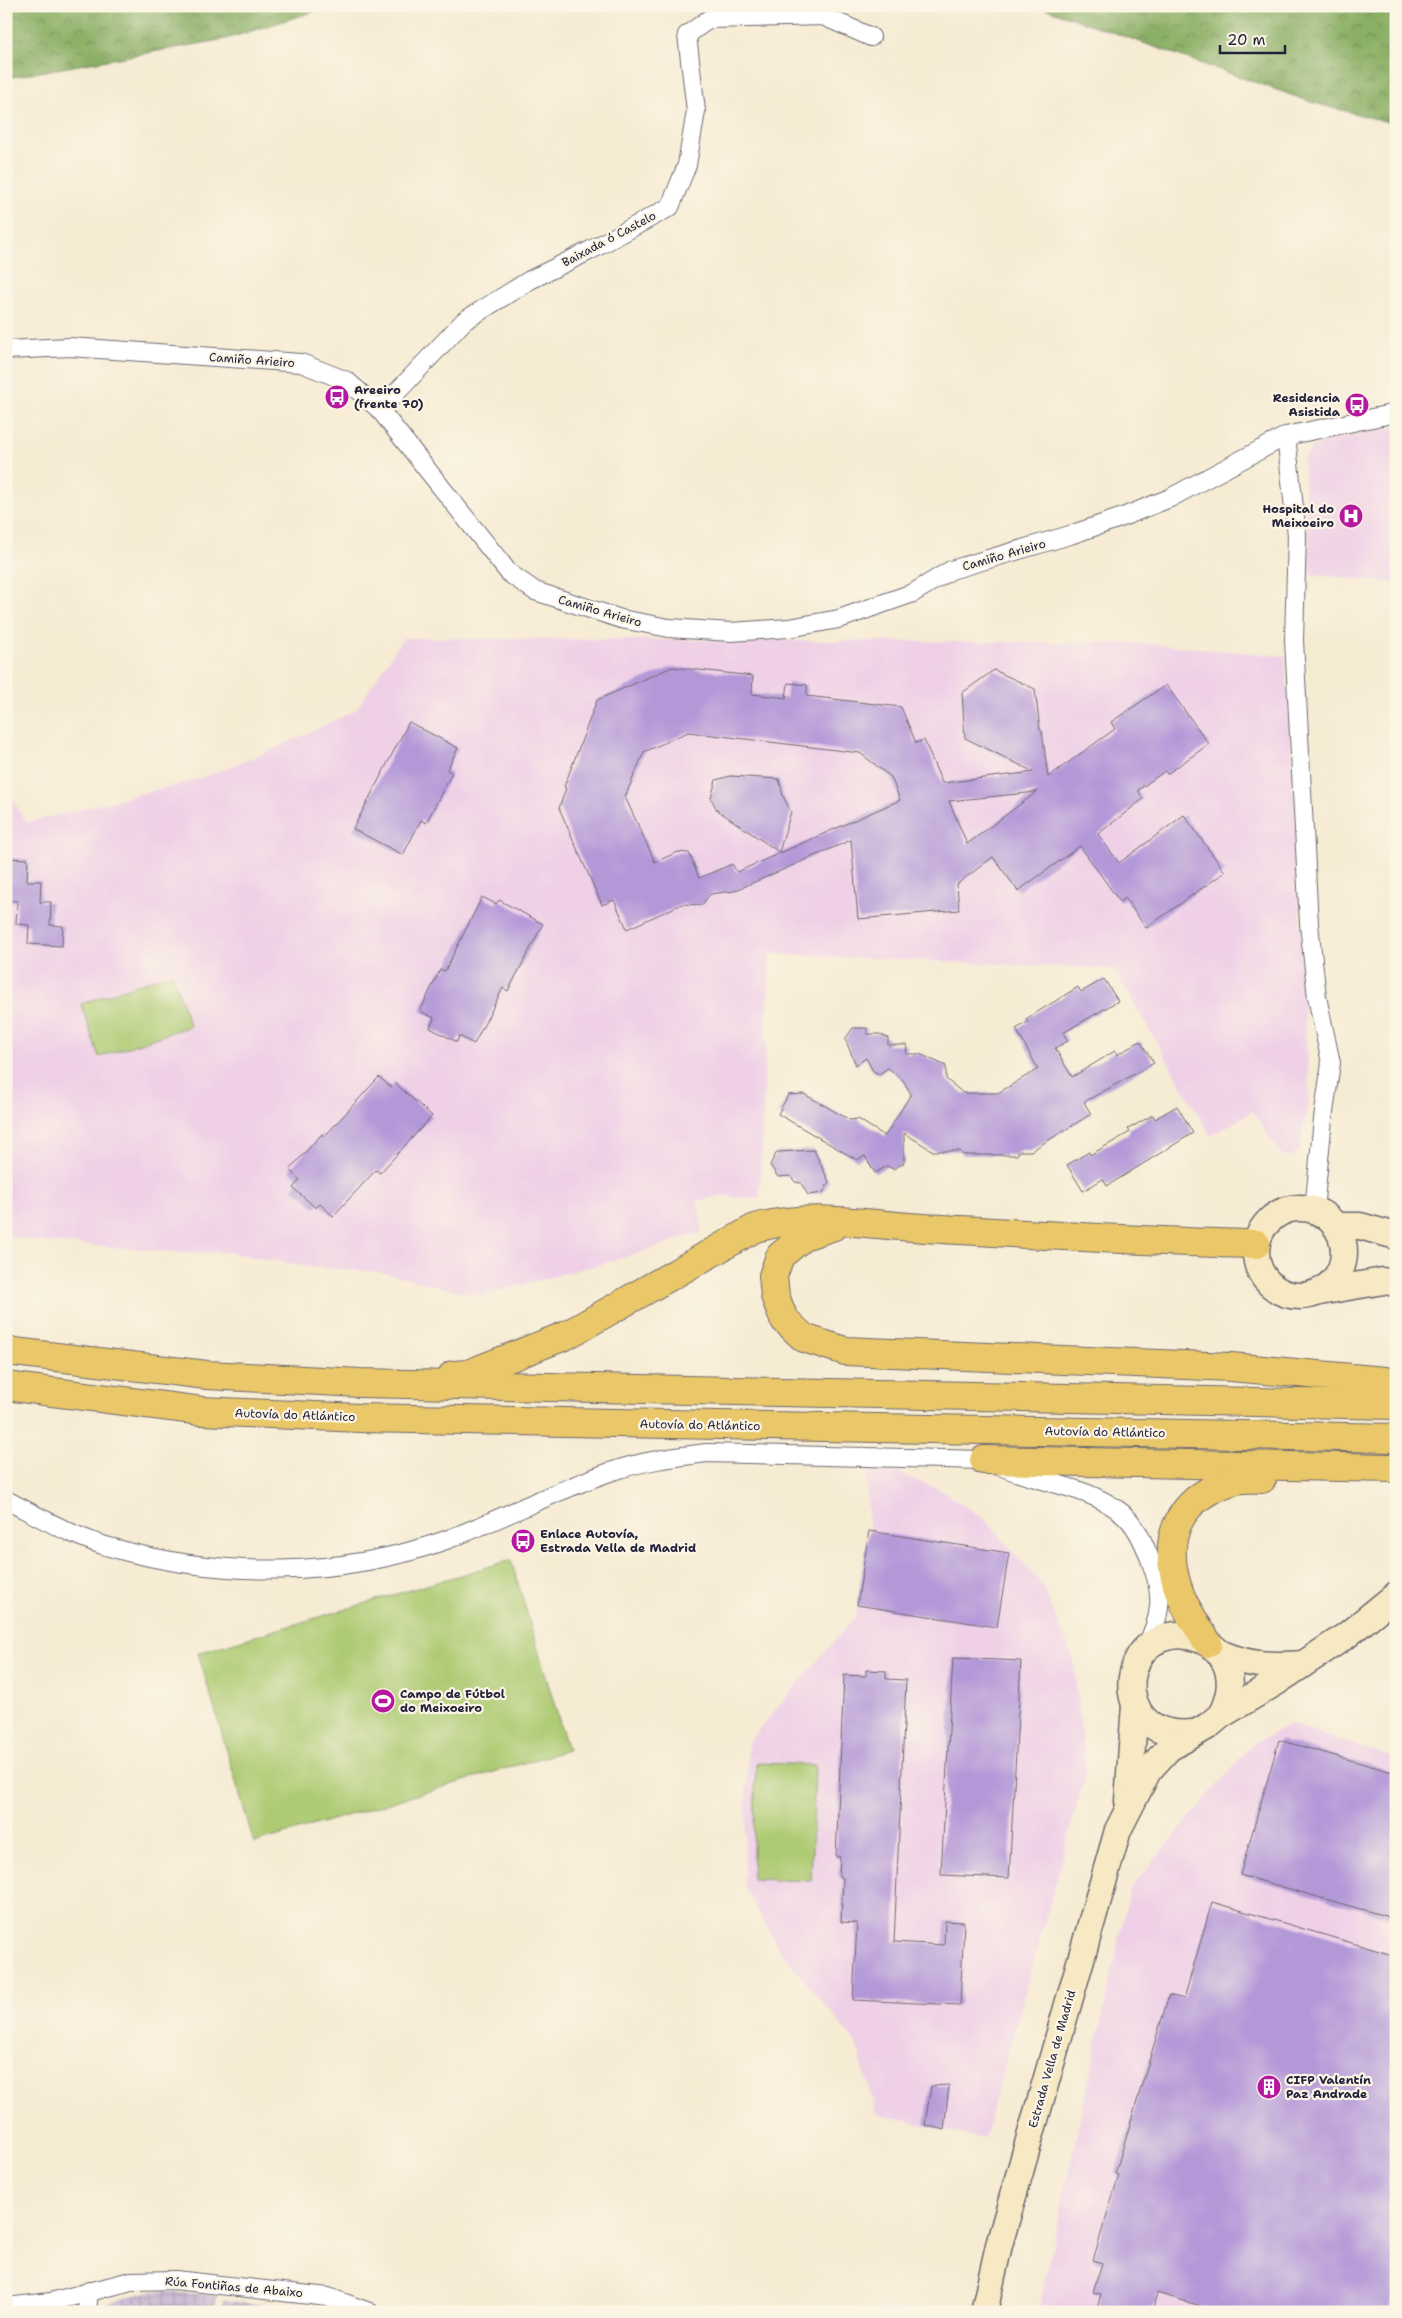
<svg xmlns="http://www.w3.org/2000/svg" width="1402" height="2318" font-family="'Shantell Sans',sans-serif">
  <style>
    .built { fill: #efd0e7 }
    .industrial { fill: url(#industrial-grid) }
    .forest { fill: url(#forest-crowns); stroke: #566850 }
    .park { fill: #adcb73; stroke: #687657 }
    .building { fill: #b398d8; fill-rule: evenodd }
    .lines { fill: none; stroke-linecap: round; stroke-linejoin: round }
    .minor-casing { stroke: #6c6870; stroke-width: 20 }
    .secondary-casing { stroke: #6c6870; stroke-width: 29 }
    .motorway-casing { stroke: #6c6870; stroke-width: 30 }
    .minor { stroke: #fff; stroke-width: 18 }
    .secondary { stroke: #f7e9c3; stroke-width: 26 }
    .motorway { stroke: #eac769; stroke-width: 28 }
    .labels { text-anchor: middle; stroke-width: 4.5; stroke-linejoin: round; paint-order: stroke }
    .street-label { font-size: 12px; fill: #22223b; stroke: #fcf5e5 }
    .poi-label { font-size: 12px; font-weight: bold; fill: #22223b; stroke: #fcf5e5; text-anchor: start }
  </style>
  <defs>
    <pattern id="industrial-grid" width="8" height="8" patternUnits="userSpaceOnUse" patternTransform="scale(1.25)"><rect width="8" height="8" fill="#cdbed3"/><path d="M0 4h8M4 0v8" fill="none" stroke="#b0a3b6"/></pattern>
    <pattern id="forest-crowns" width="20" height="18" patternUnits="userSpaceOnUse" patternTransform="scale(1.25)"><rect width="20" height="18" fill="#8aaf65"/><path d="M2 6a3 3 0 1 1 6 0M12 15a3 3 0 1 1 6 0" fill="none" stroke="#708e54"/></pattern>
  </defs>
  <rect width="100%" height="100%" fill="#fcf5e5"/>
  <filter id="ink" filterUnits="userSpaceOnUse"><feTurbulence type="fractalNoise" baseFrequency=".02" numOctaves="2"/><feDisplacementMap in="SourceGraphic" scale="10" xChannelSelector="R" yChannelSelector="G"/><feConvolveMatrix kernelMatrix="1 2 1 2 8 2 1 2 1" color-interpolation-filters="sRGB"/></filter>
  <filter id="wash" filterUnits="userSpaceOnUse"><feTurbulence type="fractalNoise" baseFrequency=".0096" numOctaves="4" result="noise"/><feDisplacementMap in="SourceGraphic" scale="20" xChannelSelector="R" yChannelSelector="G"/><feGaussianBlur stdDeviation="1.12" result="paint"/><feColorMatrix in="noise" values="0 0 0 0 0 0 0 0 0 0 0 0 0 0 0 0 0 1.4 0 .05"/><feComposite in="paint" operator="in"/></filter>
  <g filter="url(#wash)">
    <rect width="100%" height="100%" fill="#f6ebd3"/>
    <!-- built -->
    <g class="built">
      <path d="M1396 427V583L1310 574 1303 459 1312 447 1326 441Z"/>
      <path d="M403 638 1140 643 1285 656 1299 859 1301 966 1308 1070 1309 1100 1299 1152 1289 1157 1283 1155 1272 1142 1253 1111 1211 1136 1114 969 770 954 759 1198 720 1196 698 1201 702 1232 616 1260 479 1296 380 1272 307 1267 228 1252 190 1253 42 1242 6 1236V786L26 823 196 780 275 749 356 710Z"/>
      <path d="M893 1471 939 1489 985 1520 1041 1583 1073 1658 1086 1773 984 2139 876 2114 856 2043 779 1949 744 1887 748 1742 855 1617 869 1531 866 1474Z"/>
      <path d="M1291 1724 1396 1758V2312H1038L1130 1889 1251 1745Z"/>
    </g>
    <!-- industrial -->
    <g class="industrial">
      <path d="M153 2290 217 2296 215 2312H103L104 2304Z"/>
      <path d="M224 2300 314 2312H221Z"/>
    </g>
    <!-- forest -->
    <g class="forest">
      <path d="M6 6H332L226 39 6 78Z"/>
      <path d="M1038 6H1396V124L1314 103Z"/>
    </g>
    <!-- park -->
    <g class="park">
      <path d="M172 973 190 1026 99 1057 81 1004Z"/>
      <path d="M511 1560 568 1750 254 1843 198 1653Z"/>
      <path d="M756 1763 815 1765 811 1881 752 1879Z"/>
    </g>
    <g id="blocks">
      <!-- building -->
      <g class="building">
        <path d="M672 667 753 676 752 694 786 698 788 683 807 685V696L901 707 916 743 924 740 942 783 1034 772 965 738 962 693 994 670 1035 689 1040 730 1042 731 1048 777 1115 729 1111 722 1166 685 1209 744 1167 774 1165 771 1138 790 1143 799 1098 834 1119 863 1184 815 1225 872 1146 928 1125 898 1120 902 1080 846 1018 891 993 857 957 884 959 910 858 919 851 840 734 891 710 894 702 905 682 904 627 929 614 900 602 905 559 808 566 788 564 787 597 700ZM688 732 860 753 891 777 900 800 737 872 732 864 699 878 689 853 678 852 655 862 625 797 644 752ZM1038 791 967 844 949 801 1027 793Z"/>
        <path d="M409 722 458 748 447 770 452 773 426 823 421 820 403 855 353 829Z"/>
        <path d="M730 776 779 779 783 796 791 812 779 852 717 810 711 798 716 780Z"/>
        <path d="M6 858 28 859 27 881H41L40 902H51L50 925 63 926 62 946 28 944 29 925 16 924 17 901H6Z"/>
        <path d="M482 897 496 904 499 900 543 924 508 991 503 988 474 1044 459 1036 457 1042 430 1028 434 1018 420 1011 440 970 445 971Z"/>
        <path d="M1104 979 1118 1001 1063 1033 1068 1041 1055 1048 1072 1077 1115 1051 1117 1055 1140 1041 1154 1063 1084 1102 1091 1114 1031 1151H1019L1017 1155H963L960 1151H933L904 1133V1163L893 1169 887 1166 875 1173 865 1156 857 1160 778 1114 788 1095 804 1094 850 1120 858 1119 885 1136 911 1094 903 1080 888 1068 879 1074 873 1071 866 1058 856 1065 845 1039 853 1028H867V1034H880L888 1038V1045H907L906 1054H920L946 1066V1079L963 1093H998L1038 1069 1016 1029 1028 1022 1026 1019 1078 987 1081 992Z"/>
        <path d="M379 1077 391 1087 395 1083 432 1116 380 1173 376 1170 333 1216 320 1204 316 1208 293 1188 300 1180 289 1170 322 1134 324 1137Z"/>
        <path d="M1177 1106 1193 1133 1107 1186 1103 1179 1083 1191 1067 1165 1089 1152 1090 1155 1130 1132 1128 1129 1153 1115 1155 1119Z"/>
        <path d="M814 1150 829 1182 823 1193 808 1195 801 1183 795 1182 791 1176 778 1177 770 1165 777 1152Z"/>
        <path d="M869 1531 1009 1553 997 1627 857 1605Z"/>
        <path d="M953 1658 1021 1661 1009 1878 941 1875Z"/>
        <path d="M866 1670 886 1671V1679L906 1680 894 1942 944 1945 945 1921 964 1922 960 2005 853 2000 857 1923 841 1922 843 1878 839 1877 840 1857H836L844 1675 866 1676Z"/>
        <path d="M1279 1740 1396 1773V1919L1240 1875Z"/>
        <path d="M1212 1902 1396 1956V2291L1389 2312H1221L1157 2293 1152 2312H1096L1101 2294 1093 2292 1102 2263 1093 2260 1119 2175 1115 2174 1169 1995 1184 1999Z"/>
        <path d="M949 2085 944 2130 925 2125 931 2086Z"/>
      </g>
    </g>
  </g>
  <g filter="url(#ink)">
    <use href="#blocks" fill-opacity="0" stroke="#6c6870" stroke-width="1"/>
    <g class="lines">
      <defs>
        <g id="minor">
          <path d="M6 350 70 347 301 363 347 381 380 410 509 573 535 591 621 619 669 628 731 632 789 628 839 619 913 593 951 570 1070 535 1120 518 1170 498 1286 436 1396 413"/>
          <path d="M380 410 464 321 530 280 589 251 670 207 687 165 696 111 687 35 709 19 823 16 871 37"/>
          <path d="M1286 436 1297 535 1294 640 1309 924 1317 997 1331 1063 1323 1119 1314 1210"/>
          <path d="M6 1500C40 1517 75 1538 113 1548 221 1578 340 1578 446 1540 502 1519 554 1491 610 1472 641 1461 674 1457 706 1453L984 1460C996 1464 1007 1469 1019 1473 1055 1485 1091 1489 1122 1513 1137 1525 1146 1547 1152 1565 1164 1597 1161 1618 1145 1648"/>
          <path d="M6 2307 51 2302 131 2281 175 2280 328 2297 369 2312"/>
          <path d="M87 2312 89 2291"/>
        </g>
        <g id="secondary">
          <circle cx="1300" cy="1252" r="44"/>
          <path d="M1336 1226H1360L1396 1236"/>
          <path d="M1319 1292 1383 1281 1396 1283"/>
          <path d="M1220 1653C1249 1666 1271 1666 1303 1664"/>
          <path d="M1193 1733C1172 1735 1151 1731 1139 1712 1131 1698 1129 1684 1134 1669 1152 1606 1261 1637 1221 1715"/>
          <path d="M1128 1801 1135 1705"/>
          <path d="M984 2312 999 2245 1118 1830 1148 1771 1169 1748 1208 1726 1221 1715 1278 1681 1347 1635 1396 1595"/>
        </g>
        <g id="motorway">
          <path d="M834 1226 804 1236 780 1256 773 1276 775 1296 784 1319 804 1338 845 1351 1231 1367 1396 1382"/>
          <path d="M6 1351 207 1375 360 1383 1396 1405"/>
          <path d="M453 1375 468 1374 567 1335 755 1228C810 1212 868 1225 924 1228 1035 1234 1146 1242 1256 1244"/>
          <path d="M6 1386 202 1411 360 1418 1396 1438"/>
          <path d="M984 1460 1396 1468"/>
          <path d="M1208 1643C1197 1625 1183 1606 1177 1585 1161 1533 1182 1495 1236 1480 1244 1478 1254 1479 1262 1479"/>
        </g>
      </defs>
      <!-- minor casing -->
      <use href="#minor" class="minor-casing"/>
      <!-- secondary casing -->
      <use href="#secondary" class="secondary-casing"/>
      <!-- motorway casing -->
      <use href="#motorway" class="motorway-casing"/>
      <!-- minor -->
      <use href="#minor" class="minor"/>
      <!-- secondary -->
      <use href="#secondary" class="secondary"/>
      <!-- motorway -->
      <use href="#motorway" class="motorway"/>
    </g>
  </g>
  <!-- icons -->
  <defs>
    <symbol id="bus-disc" viewBox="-11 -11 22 22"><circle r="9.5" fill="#b5179e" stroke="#fcf5e5"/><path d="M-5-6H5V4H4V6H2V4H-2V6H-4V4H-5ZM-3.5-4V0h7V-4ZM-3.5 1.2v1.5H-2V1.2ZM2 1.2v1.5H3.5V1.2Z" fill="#fff"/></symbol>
    <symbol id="hospital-disc" viewBox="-11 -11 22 22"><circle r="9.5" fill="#b5179e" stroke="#fcf5e5"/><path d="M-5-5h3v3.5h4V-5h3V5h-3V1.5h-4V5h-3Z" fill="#fff"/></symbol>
    <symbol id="stadium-disc" viewBox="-11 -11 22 22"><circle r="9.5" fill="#b5179e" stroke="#fcf5e5"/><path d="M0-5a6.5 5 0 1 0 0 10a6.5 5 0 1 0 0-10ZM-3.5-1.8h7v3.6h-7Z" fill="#fff"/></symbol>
    <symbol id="building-disc" viewBox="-11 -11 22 22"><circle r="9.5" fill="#b5179e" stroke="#fcf5e5"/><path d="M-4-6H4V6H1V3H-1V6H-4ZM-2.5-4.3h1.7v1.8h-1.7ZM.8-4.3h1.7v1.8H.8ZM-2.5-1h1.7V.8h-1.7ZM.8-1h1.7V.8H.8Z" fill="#fff"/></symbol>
  </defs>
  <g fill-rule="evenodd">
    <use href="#bus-disc" x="323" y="383" width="28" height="28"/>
    <use href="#bus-disc" x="1343" y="391" width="28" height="28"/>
    <use href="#hospital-disc" x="1337" y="502" width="28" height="28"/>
    <use href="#bus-disc" x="509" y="1527" width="28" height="28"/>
    <use href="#stadium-disc" x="369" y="1687" width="28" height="28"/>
    <use href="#building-disc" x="1255" y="2073" width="28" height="28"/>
  </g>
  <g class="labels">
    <!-- street labels -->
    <g class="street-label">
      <text transform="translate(609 239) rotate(-28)" y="4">Baixada ó Castelo</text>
      <text transform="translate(252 360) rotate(4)" y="4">Camiño Arieiro</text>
      <text transform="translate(1004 555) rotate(-16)" y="4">Camiño Arieiro</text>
      <text transform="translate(600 611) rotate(16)" y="4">Camiño Arieiro</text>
      <text transform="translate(295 1415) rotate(2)" y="4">Autovía do Atlántico</text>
      <text transform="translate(700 1425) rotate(1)" y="4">Autovía do Atlántico</text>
      <text transform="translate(1105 1432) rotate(1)" y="4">Autovía do Atlántico</text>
      <text transform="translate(1052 2059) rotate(-74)" y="4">Estrada Vella de Madrid</text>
      <text transform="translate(234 2287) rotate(5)" y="4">Rúa Fontiñas de Abaixo</text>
    </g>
    <!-- poi labels -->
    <g class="poi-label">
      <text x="354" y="394">Areeiro<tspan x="354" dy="14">(frente 70)</tspan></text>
      <text x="1340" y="402" text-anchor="end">Residencia<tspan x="1340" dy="14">Asistida</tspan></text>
      <text x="1334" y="513" text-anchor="end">Hospital do<tspan x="1334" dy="14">Meixoeiro</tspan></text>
      <text x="540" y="1538">Enlace Autovía,<tspan x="540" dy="14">Estrada Vella de Madrid</tspan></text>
      <text x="400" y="1698">Campo de Fútbol<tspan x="400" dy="14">do Meixoeiro</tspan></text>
      <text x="1286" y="2084">CIFP Valentín<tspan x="1286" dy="14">Paz Andrade</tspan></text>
    </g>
  </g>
  <!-- margin -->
  <rect width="1402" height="2318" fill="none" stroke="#fcf5e5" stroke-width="25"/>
  <!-- scale -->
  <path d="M1220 45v8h65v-8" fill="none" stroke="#22223b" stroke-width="2.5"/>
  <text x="1227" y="45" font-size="15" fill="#22223b" stroke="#fcf5e5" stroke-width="4" paint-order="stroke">20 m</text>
</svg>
